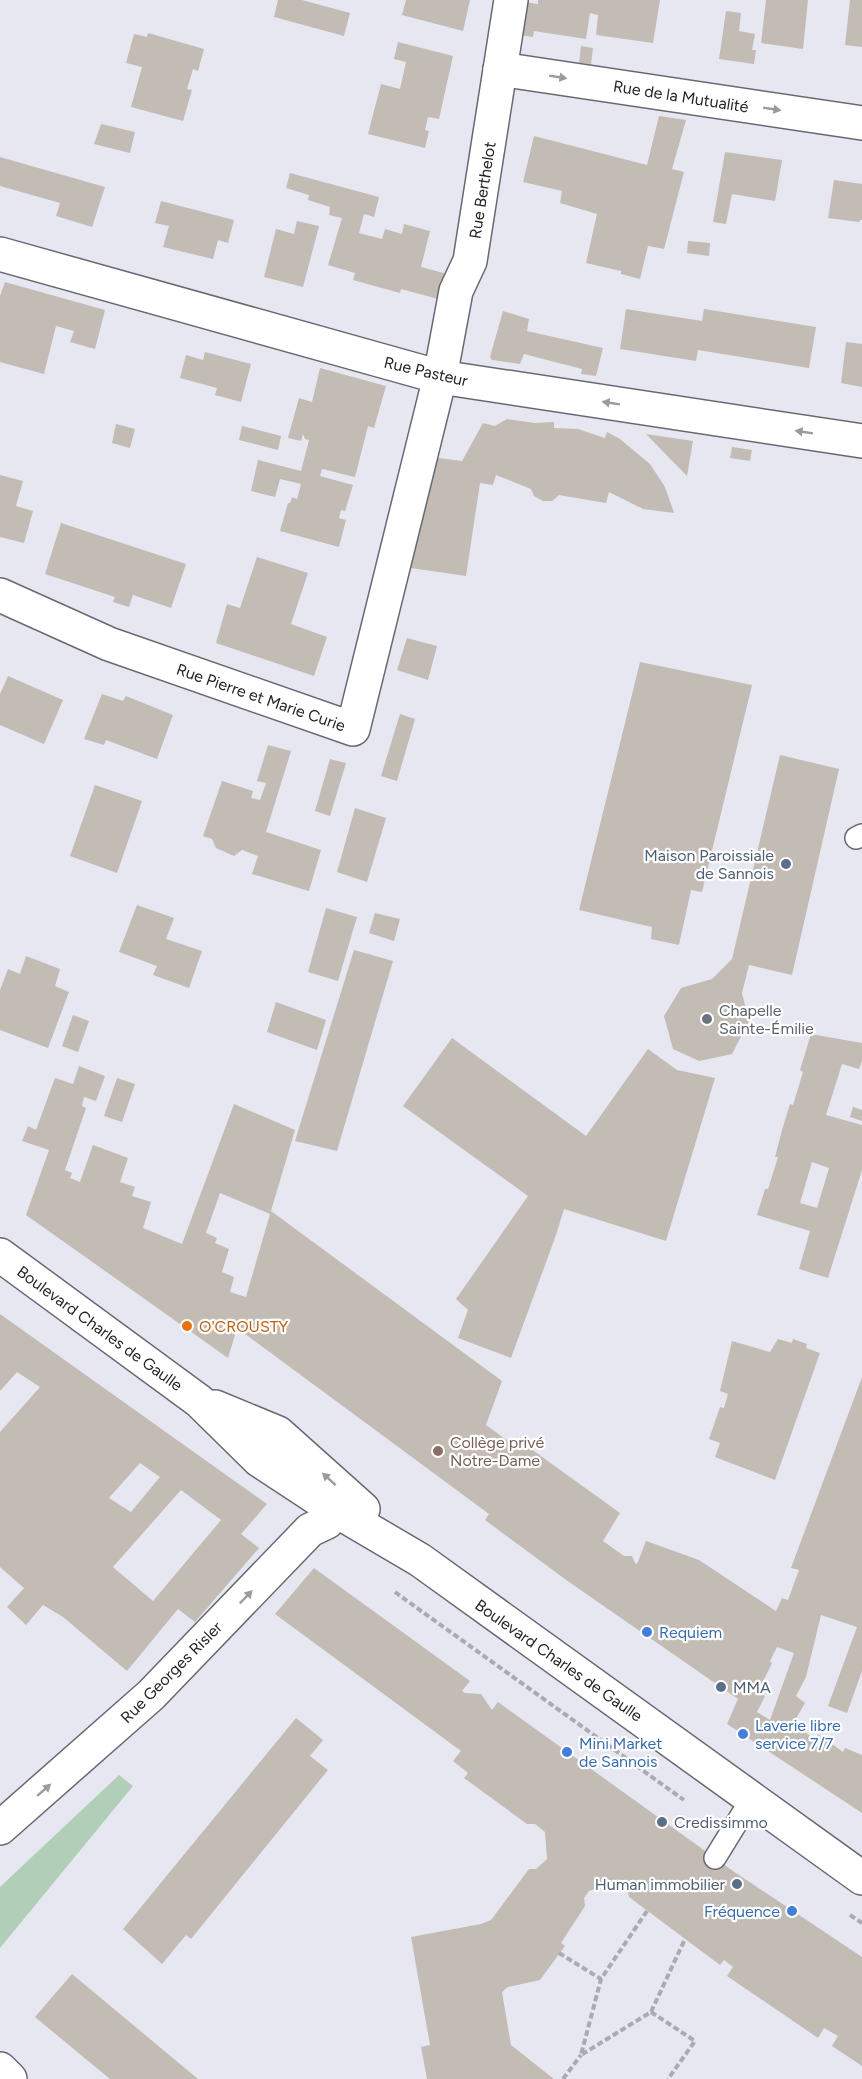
<svg xmlns="http://www.w3.org/2000/svg" width="862" height="2079" font-family="Figtree,sans-serif">
  <style>
    .green { fill: #b1cfb8 }
    .building { fill: #c3bcb4; fill-rule: evenodd }
    .lines { fill: none; stroke-linecap: round; stroke-linejoin: round }
    .service-casing { stroke: #686871; stroke-width: 24 }
    .minor-casing { stroke: #686871; stroke-width: 36 }
    .secondary-casing { stroke: #686871; stroke-width: 36 }
    .path { stroke: #a9aab2; stroke-width: 4; stroke-dasharray: 6 3; stroke-linecap: butt }
    .service { stroke: #fff; stroke-width: 21 }
    .minor { stroke: #fff; stroke-width: 33 }
    .secondary { stroke: #fff; stroke-width: 33 }
    .oneway { fill: #9c9c9e }
    .service-dot { fill: #5c6f8a; stroke: #fff; stroke-width: 2 }
    .worship-dot { fill: #6b7280; stroke: #fff; stroke-width: 2 }
    .food-dot { fill: #e8710a; stroke: #fff; stroke-width: 2 }
    .education-dot { fill: #8d6e63; stroke: #fff; stroke-width: 2 }
    .shop-dot { fill: #3f7fe0; stroke: #fff; stroke-width: 2 }
    .labels { text-anchor: middle; stroke-width: 4.5; stroke-linejoin: round; paint-order: stroke }
    .street-label { font-size: 16px; fill: #242428; stroke: #fff }
    .service-label { font-size: 16px; fill: #4e5e75; stroke: #fff; text-anchor: end }
    .worship-label { font-size: 16px; fill: #5b616d; stroke: #fff; text-anchor: start }
    .food-label { font-size: 16px; fill: #c56008; stroke: #fff; text-anchor: start }
    .education-label { font-size: 16px; fill: #785e54; stroke: #fff; text-anchor: start }
    .shop-label { font-size: 16px; fill: #366cbe; stroke: #fff; text-anchor: start }
  </style>
  <rect width="100%" height="100%" fill="#e6e7f1"/>
  <!-- green -->
  <path class="green" d="M119 1775 133 1786 0 1948V1887Z"/>
  <!-- building -->
  <g class="building">
    <path d="M278 0H302L350 13 344 36 274 17Z"/>
    <path d="M406 0H470L463 31 402 15Z"/>
    <path d="M538 0H660L653 43 596 35 598 15 590 13 586 39 534 31 533 37 519 35 525 2 538 4Z"/>
    <path d="M766 0H808L803 49 761 43Z"/>
    <path d="M850 0H862V47L845 45Z"/>
    <path d="M726 11 741 13 739 31 755 34 752 50H756L754 64 719 59Z"/>
    <path d="M148 33 204 49 198 71 193 69 187 89 192 90 183 121 131 107 142 67 126 63 134 34 147 37Z"/>
    <path d="M398 42 453 56 439 119 428 117 425 130 429 131 425 148 368 134 381 84 400 89 406 62 394 59Z"/>
    <path d="M581 46 593 48 591 64 579 63Z"/>
    <path d="M659 116 686 120 672 169 684 172 664 249 648 246 640 279 621 274V271L586 263 597 214 560 203 562 191 523 182 534 136 647 165Z"/>
    <path d="M101 124 135 132 130 153 94 144Z"/>
    <path d="M725 152 782 160 775 201 732 194 726 224 713 222Z"/>
    <path d="M0 157 105 187 92 227 56 216 60 203 0 186Z"/>
    <path d="M290 173 379 197 374 217 364 214 359 233 382 239 385 229 402 234 404 224 430 231 421 267 451 275 446 301 401 289 400 293 353 280 355 273 328 265 342 218 329 215 330 207 308 200 309 195 286 188Z"/>
    <path d="M834 180 862 184V220H860L859 222 828 218Z"/>
    <path d="M161 201 234 220 228 243 218 240 213 259 163 247 169 226 155 223Z"/>
    <path d="M297 221 319 226 303 287 264 277 276 229 294 234Z"/>
    <path d="M688 241 710 243 709 256 687 253Z"/>
    <path d="M5 282 105 310 95 349 70 342 74 331 56 326 44 374 0 362V296Z"/>
    <path d="M626 309 702 321 704 309 816 327 809 368 698 350 696 361 620 349Z"/>
    <path d="M503 311 529 319 527 331 603 348 596 376 581 374 582 369 524 354 520 364 492 360 490 357Z"/>
    <path d="M846 342 862 344V387L841 383Z"/>
    <path d="M205 352 251 364 241 402 215 395 217 388 180 378 186 355 203 360Z"/>
    <path d="M320 368 386 386 374 428 368 426 355 477 322 469 320 476 353 485 345 511 341 510 339 518 346 520 339 547 280 531 288 503H290L292 497 297 499 301 484 280 479 275 497 251 491 258 460 301 471 309 440 305 439 303 434 301 441 288 438 299 398 312 402Z"/>
    <path d="M507 419 535 423 554 422V428L578 429 605 438 607 432 620 439 650 464 665 487 674 513 643 509 609 492 606 503 559 495 552 501H543L534 496 531 489 496 475 493 485 480 483 466 576 404 567 431 457 462 461 483 423 495 426Z"/>
    <path d="M116 424 135 429 130 448 112 443Z"/>
    <path d="M242 426 281 436 278 450 239 440Z"/>
    <path d="M646 434 693 441 687 476Z"/>
    <path d="M732 447 752 450 750 461 730 458Z"/>
    <path d="M0 475 23 481 16 506 33 511 24 543 0 537Z"/>
    <path d="M61 523 186 564 171 608 133 595 129 607 113 602 115 597 45 574Z"/>
    <path d="M257 557 308 573 291 624 327 637 314 676 216 643 227 604 240 608Z"/>
    <path d="M407 638 437 646 428 680 397 670Z"/>
    <path d="M640 662 752 685 702 892 691 890 679 945 651 939 652 927 579 910Z"/>
    <path d="M8 676 63 700 44 744 0 725V694Z"/>
    <path d="M102 694 123 701 126 696 173 715 157 759 106 740 104 745 84 739Z"/>
    <path d="M400 714 415 719 397 781 381 776Z"/>
    <path d="M268 745 291 751 266 832 321 850 309 891 252 874 258 856 242 850 234 856 216 848 212 839 203 836 222 781 253 791 251 798 260 800 266 783 257 781Z"/>
    <path d="M780 755 839 769 792 975 749 965 742 993 749 1021 732 1054 699 1061 673 1049 664 1016 681 988 712 979 732 959Z"/>
    <path d="M330 759 346 763 330 816 315 811Z"/>
    <path d="M95 785 142 801 117 873 70 856Z"/>
    <path d="M355 808 386 818 367 882 337 872Z"/>
    <path d="M137 905 174 918 166 939 202 951 189 988 153 975 157 966 119 952Z"/>
    <path d="M326 908 357 917 338 981 308 972Z"/>
    <path d="M375 913 400 919 394 941 369 933Z"/>
    <path d="M354 950 393 961 337 1151 295 1141Z"/>
    <path d="M26 956 60 969 55 986 69 992 48 1048 0 1030V990L8 969 20 974Z"/>
    <path d="M276 1002 326 1020 317 1050 267 1032Z"/>
    <path d="M73 1015 89 1021 78 1052 62 1046Z"/>
    <path d="M811 1034 862 1043V1061L859 1069 842 1064 826 1115 862 1125V1170L828 1278 799 1269 810 1231 757 1215 765 1189H768L778 1157H775L782 1130 790 1104 793 1105 803 1072 800 1070ZM812 1162 829 1168 817 1208 800 1203Z"/>
    <path d="M452 1038 586 1136 648 1049 677 1070 715 1078 666 1241 564 1209 556 1235 511 1358 458 1338 468 1310 456 1299 528 1196 403 1106Z"/>
    <path d="M79 1066 105 1076 96 1101 84 1097 82 1106 86 1108 65 1170 72 1173 70 1178 80 1182 93 1145 128 1158 120 1182 135 1187 132 1196 151 1202 143 1228 182 1244 234 1104 295 1130 271 1211 502 1381 486 1425 516 1447 520 1441 620 1513 603 1541 624 1556H632L635 1563 637 1564 646 1541 699 1560 776 1611 782 1598 788 1600 799 1570 791 1568 862 1377V1671L847 1713 828 1706 857 1627 821 1615 806 1677 796 1696 805 1703 793 1724 816 1740 818 1734 843 1752 845 1748 862 1755V1813L727 1724 738 1699 569 1582 485 1520 489 1514 237 1328 228 1358 26 1215 49 1150 22 1141 28 1126 36 1130 55 1078 73 1084ZM220 1193 270 1214 246 1297 230 1292 234 1277 222 1272 229 1249 215 1243 217 1238 206 1233ZM777 1647 794 1653 770 1720 757 1712 765 1696 758 1692 772 1663 770 1661Z"/>
    <path d="M117 1078 135 1084 122 1122 104 1116Z"/>
    <path d="M853 1107 862 1110V1121L850 1117Z"/>
    <path d="M0 1314 267 1504 241 1534 259 1548 195 1622 178 1609 127 1671 63 1617 43 1605 26 1625 7 1607 24 1588 0 1567V1432L40 1387 17 1372 0 1391ZM140 1463 160 1477 131 1512 109 1498ZM181 1490 221 1520 153 1601 113 1567Z"/>
    <path d="M778 1339 792 1343 793 1339 807 1344 806 1348 820 1353 775 1480 715 1457 720 1443 709 1439 720 1407 724 1408 728 1394 720 1391 732 1341 770 1352Z"/>
    <path d="M314 1568 470 1681 462 1691 465 1693 481 1694 492 1710 498 1702 733 1871 862 1957V2066L832 2046 838 2036 824 2028 818 2038 727 1976 733 1967 724 1960 720 1965 629 1897 628 1892 615 1882 589 1891 584 1898 585 1906 561 1943 565 1946 540 1980 508 1987 502 1992 511 2045 554 2079H427L421 2047 430 2045 411 1937 481 1924 491 1920 529 1869H536L547 1859 545 1832 535 1824H527L464 1778 468 1773 453 1761 461 1751 275 1614Z"/>
    <path d="M296 1718 323 1740 310 1756 328 1770 191 1939 186 1935 162 1964 123 1929Z"/>
    <path d="M72 1974 198 2079H110L35 2017Z"/>
  </g>
  <g class="lines">
    <defs>
      <g id="service">
        <path d="M856 838 862 835"/>
        <path d="M715 1858 752 1798"/>
      </g>
      <g id="minor">
        <path d="M500 69 862 123"/>
        <path d="M0 254 440 377 862 441"/>
        <path d="M0 595 109 644 353 729 440 377 456 291 470 261 511 0"/>
        <path d="M0 1828 151 1695 310 1530 327 1522 335 1510"/>
        <path d="M0 2069 10 2079"/>
      </g>
      <g id="secondary">
        <path d="M0 1255 199 1401 259 1460 335 1510 420 1560 862 1878"/>
        <path d="M215 1407 278 1433 363 1509"/>
      </g>
    </defs>
    <!-- service casing -->
    <use href="#service" class="service-casing"/>
    <!-- minor casing -->
    <use href="#minor" class="minor-casing"/>
    <!-- secondary casing -->
    <use href="#secondary" class="secondary-casing"/>
    <!-- path -->
    <g class="path">
      <path d="M395 1592 684 1800"/>
      <path d="M647 1911 601 1979 581 2055 651 2012 685 1939"/>
      <path d="M850 1915 862 1923"/>
      <path d="M559 1953 601 1979"/>
      <path d="M651 2012 695 2041 668 2079"/>
      <path d="M563 2079 581 2055"/>
    </g>
    <!-- service -->
    <use href="#service" class="service"/>
    <!-- minor -->
    <use href="#minor" class="minor"/>
    <!-- secondary -->
    <use href="#secondary" class="secondary"/>
  </g>
  <!-- one-way arrows -->
  <defs><path id="oneway-solid" d="M-6-.8H1V-3.2L6.5 0L1 3.2V.8H-6Z" transform="scale(1.5)"/></defs>
  <g class="oneway">
    <use href="#oneway-solid" transform="translate(558 77) rotate(9)"/>
    <use href="#oneway-solid" transform="translate(772 109) rotate(9)"/>
    <use href="#oneway-solid" transform="translate(611 403) rotate(-171)"/>
    <use href="#oneway-solid" transform="translate(804 432) rotate(-171)"/>
    <use href="#oneway-solid" transform="translate(329 1479) rotate(-138)"/>
    <use href="#oneway-solid" transform="translate(246 1597) rotate(-46)"/>
    <use href="#oneway-solid" transform="translate(44 1790) rotate(-41)"/>
  </g>
  <!-- markers -->
  <g class="service-dot">
    <circle cx="786" cy="864" r="6"/>
    <circle cx="721" cy="1687" r="6"/>
    <circle cx="662" cy="1822" r="6"/>
    <circle cx="737" cy="1884" r="6"/>
  </g>
  <circle class="worship-dot" cx="707" cy="1019" r="6"/>
  <circle class="food-dot" cx="187" cy="1326" r="6"/>
  <circle class="education-dot" cx="438" cy="1451" r="6"/>
  <g class="shop-dot">
    <circle cx="647" cy="1632" r="6"/>
    <circle cx="743" cy="1734" r="6"/>
    <circle cx="567" cy="1752" r="6"/>
    <circle cx="792" cy="1911" r="6"/>
  </g>
  <g class="labels">
    <!-- street labels -->
    <g class="street-label">
      <text transform="translate(681 96) rotate(9)" y="6">Rue de la Mutualité</text>
      <text transform="translate(482 190) rotate(-81)" y="6">Rue Berthelot</text>
      <text transform="translate(426 371) rotate(13)" y="6">Rue Pasteur</text>
      <text transform="translate(261 697) rotate(19)" y="6">Rue Pierre et Marie Curie</text>
      <text transform="translate(100 1328) rotate(36)" y="6">Boulevard Charles de Gaulle</text>
      <text transform="translate(559 1660) rotate(35)" y="6">Boulevard Charles de Gaulle</text>
      <text transform="translate(171 1672) rotate(-45)" y="6">Rue Georges Risler</text>
    </g>
    <!-- service labels -->
    <g class="service-label">
      <text x="774" y="861">Maison Paroissiale<tspan x="774" dy="18">de Sannois</tspan></text>
      <text x="733" y="1693" text-anchor="start">MMA</text>
      <text x="674" y="1828" text-anchor="start">Credissimmo</text>
      <text x="725" y="1890">Human immobilier</text>
    </g>
    <!-- worship labels -->
    <g class="worship-label">
      <text x="719" y="1016">Chapelle<tspan x="719" dy="18">Sainte-Émilie</tspan></text>
    </g>
    <!-- food labels -->
    <g class="food-label">
      <text x="199" y="1332">O'CROUSTY</text>
    </g>
    <!-- education labels -->
    <g class="education-label">
      <text x="450" y="1448">Collège privé<tspan x="450" dy="18">Notre-Dame</tspan></text>
    </g>
    <!-- shop labels -->
    <g class="shop-label">
      <text x="659" y="1638">Requiem</text>
      <text x="755" y="1731">Laverie libre<tspan x="755" dy="18">service 7/7</tspan></text>
      <text x="579" y="1749">Mini Market<tspan x="579" dy="18">de Sannois</tspan></text>
      <text x="780" y="1917" text-anchor="end">Fréquence</text>
    </g>
  </g>
</svg>
